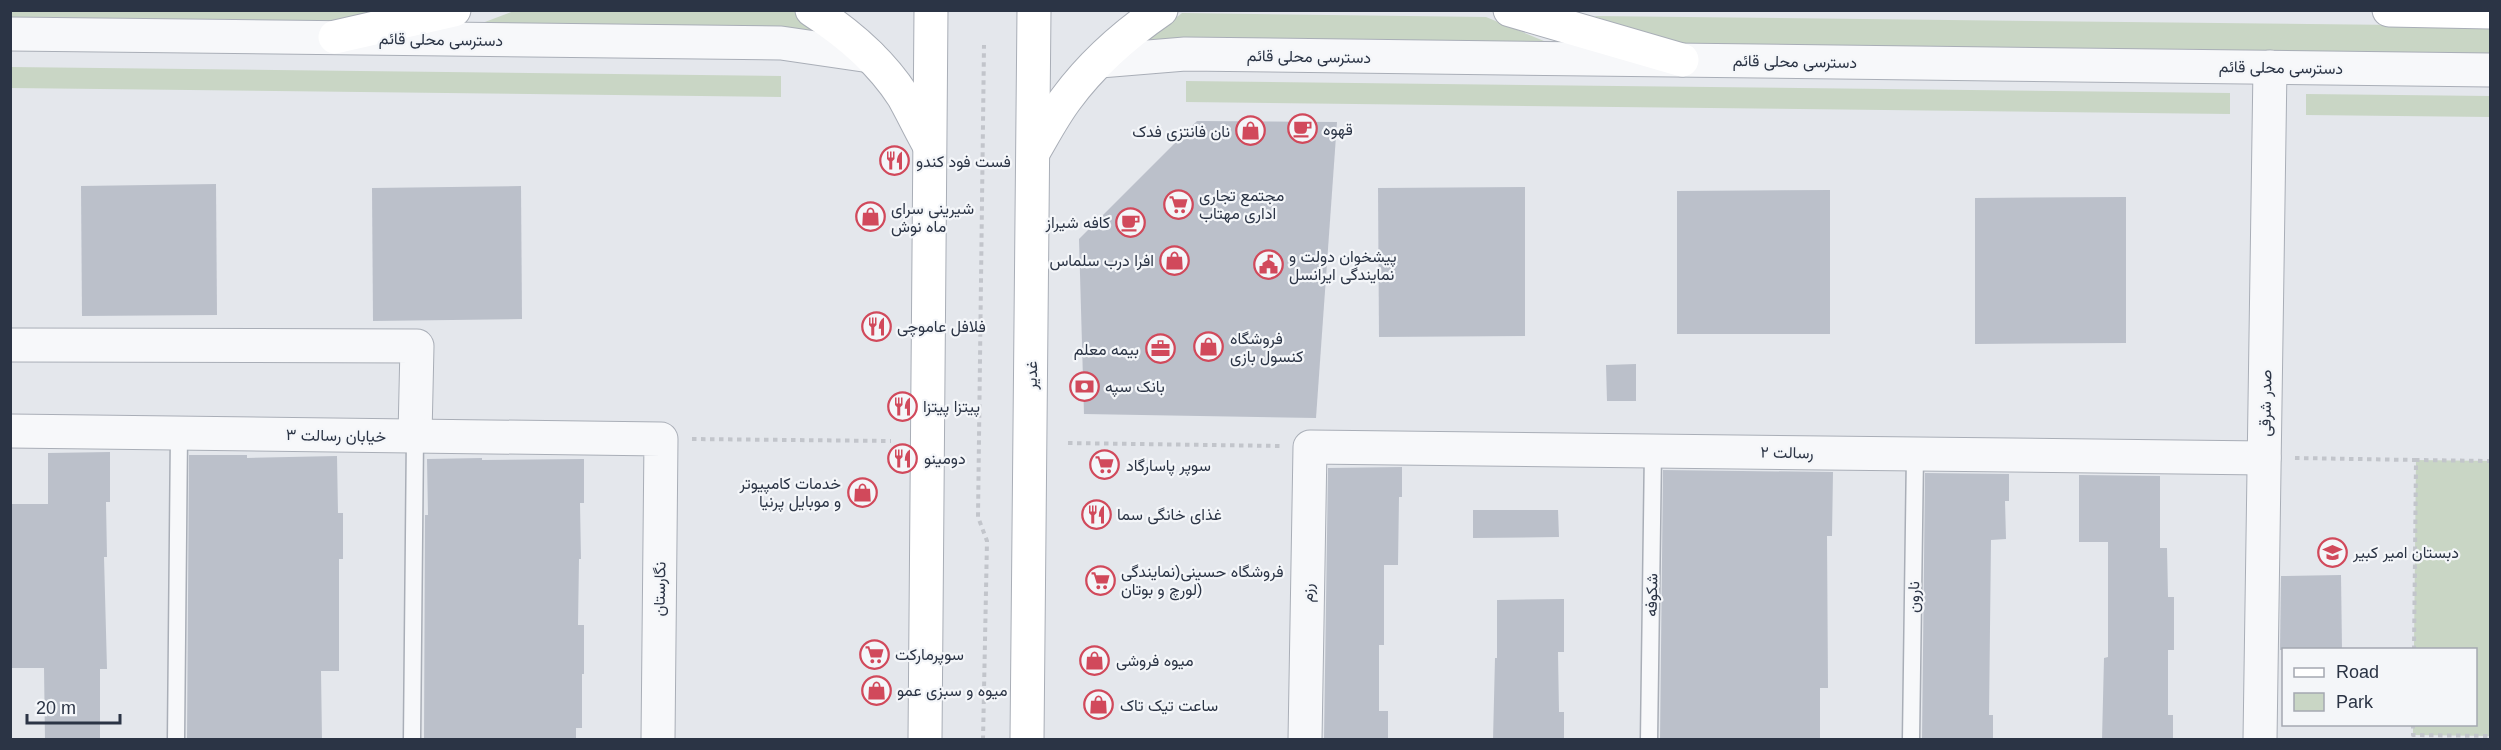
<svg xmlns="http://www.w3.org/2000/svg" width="2501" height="750" font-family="Arial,Vazirmatn,sans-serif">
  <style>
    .green { fill: #c9d6c5 }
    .building { fill: #bbc0ca }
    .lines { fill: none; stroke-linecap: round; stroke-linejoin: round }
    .service-casing { stroke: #a9aeb7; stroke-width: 19 }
    .minor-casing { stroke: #a9aeb7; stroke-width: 35 }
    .tertiary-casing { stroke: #a9aeb7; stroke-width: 35 }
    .secondary-casing { stroke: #a9aeb7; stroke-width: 35 }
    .path { stroke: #c2c5cb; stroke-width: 4; stroke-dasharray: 4.5 4.5; stroke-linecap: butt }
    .service { stroke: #f7f8fa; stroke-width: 16 }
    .minor { stroke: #f7f8fa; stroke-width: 33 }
    .tertiary { stroke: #f7f8fa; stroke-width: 33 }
    .secondary { stroke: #fff; stroke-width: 33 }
    .labels { text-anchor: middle; stroke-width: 4.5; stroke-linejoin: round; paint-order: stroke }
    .street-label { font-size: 16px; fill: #2b3445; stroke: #f4f6f9 }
    .poi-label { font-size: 16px; fill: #2b3445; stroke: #f4f6f9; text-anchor: start }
  </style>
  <rect width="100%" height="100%" fill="#e4e7ec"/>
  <!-- green -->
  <g class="green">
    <path d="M11 10 395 11 339 29 11 25Z"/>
    <path d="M793 10 819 32 469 28 514 11Z"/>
    <path d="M1182 13 1486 17 1556 46 1147 41Z"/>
    <path d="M1594 16 2490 26V54L1676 45Z"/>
    <path d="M11 67 781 76V97L11 88Z"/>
    <path d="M1186 81 2230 93V114L1186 102Z"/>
    <path d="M2306 94 2490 96V117L2306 115Z"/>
    <path d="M2416 460 2490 461V736L2413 735V725L2476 724V650L2414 649Z"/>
  </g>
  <!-- building -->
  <g class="building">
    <path d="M1197 121 1337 122 1316 418 1084 414 1079 239Z"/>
    <path d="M216 184 217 315 82 316 81 186Z"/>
    <path d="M521 186 522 319 373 321 372 188Z"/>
    <path d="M1525 187V336L1379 337 1378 188Z"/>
    <path d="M1830 190V334H1677V191Z"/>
    <path d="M2126 197V343L1975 344V198Z"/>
    <path d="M1636 364V401H1607L1606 365Z"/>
    <path d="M110 452V502H106L107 557H104L107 669H100V740H45L44 668H10V504H48V453Z"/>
    <path d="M189 455H247V458L337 456 338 513H343V559H339V671H321L322 740H187Z"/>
    <path d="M482 458V460L584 459V503H580L581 559H579L578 625H584V674H582V728H576V740H424L425 515H428L427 459Z"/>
    <path d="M1402 467V497H1399L1398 565H1384V645H1379V711H1388V740H1324L1328 468Z"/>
    <path d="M1663 470 1833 472 1832 536H1827L1828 688H1820V740H1660Z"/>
    <path d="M1925 473 2009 474V501H2005L2006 539 1991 540 1989 715H1993V740H1922Z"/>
    <path d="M2079 475 2160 476V548H2167L2168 597H2174V650H2168V715H2173V740H2102L2104 658 2108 657V542H2079Z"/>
    <path d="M1473 510H1558L1559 537 1473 538Z"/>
    <path d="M2341 575 2342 650H2280L2281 576Z"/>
    <path d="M1564 599V652H1558L1559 712H1564V740H1493L1495 658H1497V600Z"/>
  </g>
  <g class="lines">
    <defs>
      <g id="service">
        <path d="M176 740 179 433"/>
        <path d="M412 740 415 435"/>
        <path d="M1649 740 1653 450"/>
        <path d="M1911 740 1915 454"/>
      </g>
      <g id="minor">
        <path d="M10 345 417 346 415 435"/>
        <path d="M10 431 661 439 658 740"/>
        <path d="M1305 740 1310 447 2264 458"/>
        <path d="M2260 740 2270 67"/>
      </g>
      <g id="tertiary">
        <path d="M10 34 781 43 870 56"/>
        <path d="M1100 61 1185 54 2490 70"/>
      </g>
      <g id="secondary">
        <path d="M812 10C846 32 881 62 903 96 912 112 920 129 929 145"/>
        <path d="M1510 10 1682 60"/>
        <path d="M2389 10 2490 12"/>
        <path d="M335 37 454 10"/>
        <path d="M1034 151C1044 134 1054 115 1066 99 1091 65 1126 34 1161 10"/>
        <path d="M925 740 931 10"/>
        <path d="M1027 740 1034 10"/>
      </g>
    </defs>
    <!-- service casing -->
    <use href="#service" class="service-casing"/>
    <!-- minor casing -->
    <use href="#minor" class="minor-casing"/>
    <!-- tertiary casing -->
    <use href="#tertiary" class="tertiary-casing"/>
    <!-- secondary casing -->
    <use href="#secondary" class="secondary-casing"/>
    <!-- path -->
    <g class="path">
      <path d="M692 439 891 441"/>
      <path d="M1068 443 1280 446"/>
      <path d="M2295 458 2416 460"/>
      <path d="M2414 650 2416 460 2490 461"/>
      <path d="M2413 724V735L2490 736"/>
      <path d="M983 740 987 541 978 517 984 45"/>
    </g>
    <!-- service -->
    <use href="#service" class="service"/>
    <!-- minor -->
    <use href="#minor" class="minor"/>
    <!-- tertiary -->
    <use href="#tertiary" class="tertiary"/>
    <!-- secondary -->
    <use href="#secondary" class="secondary"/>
  </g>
  <!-- icons -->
  <defs>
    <symbol id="cafe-ring" viewBox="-11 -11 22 22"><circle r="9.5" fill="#f4f6f9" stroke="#d1495b" stroke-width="1.5"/><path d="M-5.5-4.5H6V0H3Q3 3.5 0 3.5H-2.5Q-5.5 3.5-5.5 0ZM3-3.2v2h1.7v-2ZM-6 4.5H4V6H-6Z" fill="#d1495b"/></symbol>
    <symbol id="shop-ring" viewBox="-11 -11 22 22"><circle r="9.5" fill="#f4f6f9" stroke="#d1495b" stroke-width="1.5"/><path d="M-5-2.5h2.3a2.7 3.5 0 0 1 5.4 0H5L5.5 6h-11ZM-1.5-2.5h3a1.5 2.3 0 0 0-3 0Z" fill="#d1495b"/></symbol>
    <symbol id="restaurant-ring" viewBox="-11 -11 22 22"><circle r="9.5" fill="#f4f6f9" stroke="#d1495b" stroke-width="1.5"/><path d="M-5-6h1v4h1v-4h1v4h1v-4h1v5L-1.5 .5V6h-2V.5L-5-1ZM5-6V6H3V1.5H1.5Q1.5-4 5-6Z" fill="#d1495b"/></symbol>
    <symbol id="supermarket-ring" viewBox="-11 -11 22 22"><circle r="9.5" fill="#f4f6f9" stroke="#d1495b" stroke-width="1.5"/><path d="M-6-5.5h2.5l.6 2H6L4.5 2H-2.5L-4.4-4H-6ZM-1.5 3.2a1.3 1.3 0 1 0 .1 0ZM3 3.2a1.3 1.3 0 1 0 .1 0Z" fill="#d1495b"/></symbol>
    <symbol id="civic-ring" viewBox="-11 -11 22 22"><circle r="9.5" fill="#f4f6f9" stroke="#d1495b" stroke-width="1.5"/><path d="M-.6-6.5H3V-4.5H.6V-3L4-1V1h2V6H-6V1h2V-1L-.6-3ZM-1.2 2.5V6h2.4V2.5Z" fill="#d1495b"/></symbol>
    <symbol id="office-ring" viewBox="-11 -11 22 22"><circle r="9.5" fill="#f4f6f9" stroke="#d1495b" stroke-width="1.5"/><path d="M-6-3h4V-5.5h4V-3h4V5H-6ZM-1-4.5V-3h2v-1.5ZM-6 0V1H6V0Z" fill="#d1495b"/></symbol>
    <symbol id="bank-ring" viewBox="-11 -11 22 22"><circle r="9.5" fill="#f4f6f9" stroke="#d1495b" stroke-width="1.5"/><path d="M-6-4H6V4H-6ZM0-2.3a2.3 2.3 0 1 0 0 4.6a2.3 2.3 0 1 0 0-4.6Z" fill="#d1495b"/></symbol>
    <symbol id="school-ring" viewBox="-11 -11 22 22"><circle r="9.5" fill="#f4f6f9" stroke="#d1495b" stroke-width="1.5"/><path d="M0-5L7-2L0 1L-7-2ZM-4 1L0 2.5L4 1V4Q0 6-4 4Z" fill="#d1495b"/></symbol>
  </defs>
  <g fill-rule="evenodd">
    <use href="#cafe-ring" x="1286" y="112" width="33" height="33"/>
    <use href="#shop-ring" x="1234" y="114" width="33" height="33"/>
    <use href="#restaurant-ring" x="878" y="144" width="33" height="33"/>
    <use href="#supermarket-ring" x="1162" y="188" width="33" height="33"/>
    <use href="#shop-ring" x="854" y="200" width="33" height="33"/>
    <use href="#cafe-ring" x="1114" y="206" width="33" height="33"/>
    <use href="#shop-ring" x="1158" y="244" width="33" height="33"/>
    <use href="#civic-ring" x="1252" y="248" width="33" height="33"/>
    <use href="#restaurant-ring" x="860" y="310" width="33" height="33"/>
    <use href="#shop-ring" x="1192" y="330" width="33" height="33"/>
    <use href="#office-ring" x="1144" y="332" width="33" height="33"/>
    <use href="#bank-ring" x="1068" y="370" width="33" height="33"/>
    <use href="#restaurant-ring" x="886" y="390" width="33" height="33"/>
    <use href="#restaurant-ring" x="886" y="442" width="33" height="33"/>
    <use href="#supermarket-ring" x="1088" y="448" width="33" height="33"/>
    <use href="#shop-ring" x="846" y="476" width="33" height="33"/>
    <use href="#restaurant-ring" x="1080" y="498" width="33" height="33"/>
    <use href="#school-ring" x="2316" y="536" width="33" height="33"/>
    <use href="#supermarket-ring" x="1084" y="564" width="33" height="33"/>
    <use href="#supermarket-ring" x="858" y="638" width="33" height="33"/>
    <use href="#shop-ring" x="1078" y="644" width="33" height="33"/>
    <use href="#shop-ring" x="860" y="674" width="33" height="33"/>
    <use href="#shop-ring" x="1082" y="688" width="33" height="33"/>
  </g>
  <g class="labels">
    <!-- street labels -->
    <g class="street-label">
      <text transform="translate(441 39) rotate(1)" y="6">دسترسی محلی قائم</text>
      <text transform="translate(1309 56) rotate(1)" y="6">دسترسی محلی قائم</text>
      <text transform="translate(1795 61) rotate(1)" y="6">دسترسی محلی قائم</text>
      <text transform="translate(2281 67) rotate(1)" y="6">دسترسی محلی قائم</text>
      <text transform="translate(1031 375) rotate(-89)" y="6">غدیر</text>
      <text transform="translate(2265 403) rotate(-89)" y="6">صدر شرقی</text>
      <text transform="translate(336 435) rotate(1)" y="6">خیابان رسالت ۳</text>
      <text transform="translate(1787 452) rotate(1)" y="6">رسالت ۲</text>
      <text transform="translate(659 589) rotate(-89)" y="6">نگارستان</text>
      <text transform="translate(1307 593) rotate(-89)" y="6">رزم</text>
      <text transform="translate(1651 595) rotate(-89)" y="6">شکوفه</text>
      <text transform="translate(1913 597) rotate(-89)" y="6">نارون</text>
    </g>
    <!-- poi labels -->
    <g class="poi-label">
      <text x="1323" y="135">قهوه</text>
      <text x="1230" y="137" text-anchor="end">نان فانتزی فدک</text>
      <text x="916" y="167">فست فود کندو</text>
      <text x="1199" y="201">مجتمع تجاری<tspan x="1199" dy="18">اداری مهتاب</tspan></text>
      <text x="891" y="214">شیرینی سرای<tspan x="891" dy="18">ماه نوش</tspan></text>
      <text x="1110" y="228" text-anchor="end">کافه شیراز</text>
      <text x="1289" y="262">پیشخوان دولت و<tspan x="1289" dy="18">نمایندگی ایرانسل</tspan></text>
      <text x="1154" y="266" text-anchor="end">افرا درب سلماس</text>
      <text x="897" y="332">فلافل عاموچی</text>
      <text x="1230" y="344">فروشگاه<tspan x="1230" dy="18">کنسول بازی</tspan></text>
      <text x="1139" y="355" text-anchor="end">بیمه معلم</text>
      <text x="1105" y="392">بانک سپه</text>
      <text x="923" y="412">پیتزا پیتزا</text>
      <text x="924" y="464">دومینو</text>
      <text x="1126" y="471">سوپر پاسارگاد</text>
      <text x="841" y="489" text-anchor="end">خدمات کامپیوتر<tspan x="841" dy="18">و موبایل پرنیا</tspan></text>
      <text x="1117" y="520">غذای خانگی سما</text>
      <text x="2353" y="558">دبستان امیر کبیر</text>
      <text x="1121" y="577">فروشگاه حسینی(نمایندگی<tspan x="1121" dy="18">لورچ و بوتان)</tspan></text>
      <text x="895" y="660">سوپرمارکت</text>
      <text x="1116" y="666">میوه فروشی</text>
      <text x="897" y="696">میوه و سبزی عمو</text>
      <text x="1120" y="711">ساعت تیک تاک</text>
    </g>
  </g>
  <!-- border -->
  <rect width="2501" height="750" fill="none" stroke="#2b3445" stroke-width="24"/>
  <!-- legend -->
  <rect x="2282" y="648" width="195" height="78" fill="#f4f6f9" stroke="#a4a8b1" stroke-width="1.5"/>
  <rect x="2294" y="668" width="30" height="9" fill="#ffffff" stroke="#a4a8b1" stroke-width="1.5"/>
  <text x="2336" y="678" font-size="18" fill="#2b3445">Road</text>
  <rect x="2294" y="693" width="30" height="18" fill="#c9d6c5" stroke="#a4a8b1" stroke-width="1.5"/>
  <text x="2336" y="708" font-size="18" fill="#2b3445">Park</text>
  <!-- scale -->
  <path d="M27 714v9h93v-9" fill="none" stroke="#2b3445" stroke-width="3"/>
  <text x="36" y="714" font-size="18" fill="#2b3445" stroke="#f4f6f9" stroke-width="4.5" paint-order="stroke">20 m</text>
</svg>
